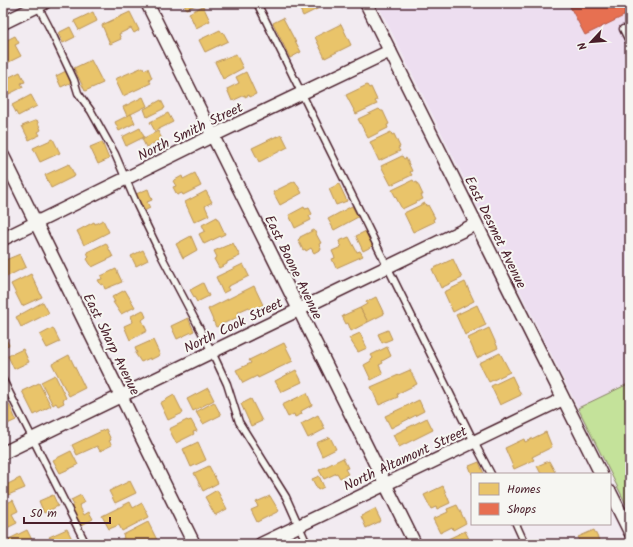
<svg xmlns="http://www.w3.org/2000/svg" width="633" height="547" font-family="Kalam,sans-serif">
  <style>
    .built { fill: #eddef0 }
    .green { fill: #c4e29a; stroke: #878062 }
    .homes { fill: #e9c46a; stroke: #b99257 }
    .shops { fill: #e76f51; stroke: #b85746 }
    .lines { fill: none; stroke-linecap: round; stroke-linejoin: round }
    .lane-casing { stroke: #4a1f2b; stroke-width: 9 }
    .street-casing { stroke: #4a1f2b; stroke-width: 15 }
    .lane { stroke: #f6f6f2; stroke-width: 6 }
    .street { stroke: #f6f6f2; stroke-width: 12 }
    .labels { text-anchor: middle; stroke-width: 4; stroke-linejoin: round; paint-order: stroke }
    .street-label { font-size: 14px; fill: #4a1f2b; stroke: #f6f6f2 }
  </style>
  <rect width="100%" height="100%" fill="#f2ebf1"/>
  <filter id="ink" filterUnits="userSpaceOnUse"><feTurbulence type="fractalNoise" baseFrequency=".025" numOctaves="2"/><feDisplacementMap in="SourceGraphic" scale="8" xChannelSelector="R" yChannelSelector="G"/><feConvolveMatrix kernelMatrix="1 2 1 2 8 2 1 2 1" color-interpolation-filters="sRGB"/></filter>
  <g filter="url(#ink)">
    <!-- built -->
    <path class="built" d="M377 3H630V383L578 408Z"/>
    <!-- green -->
    <path class="green" d="M630 383V512L578 408Z"/>
    <!-- homes -->
    <g class="homes">
      <path d="M182 3H197L198 4 186 9 184 4 182 5Z"/>
      <path d="M297 3H329L303 16Z"/>
      <path d="M203 6 210 21 196 28 189 13Z"/>
      <path d="M93 12 97 21 79 30 74 21Z"/>
      <path d="M130 12 139 30 134 33 131 28 119 34 121 39 110 44 102 25Z"/>
      <path d="M283 18 301 52 290 58 273 23Z"/>
      <path d="M341 24 351 45 325 58 315 37Z"/>
      <path d="M70 27 75 37 63 43 58 33Z"/>
      <path d="M220 30 222 33 223 32 228 41 205 52 199 40Z"/>
      <path d="M15 36 19 43 15 45 21 56 3 65V42Z"/>
      <path d="M236 54 243 68 223 79 215 62Z"/>
      <path d="M91 60 103 83 85 91 74 68Z"/>
      <path d="M143 67 144 70 148 68 152 78 149 80 151 83 123 96 115 79Z"/>
      <path d="M66 71 72 82 61 87 56 76Z"/>
      <path d="M20 72 25 82 21 83 23 87 7 95 3 88V80Z"/>
      <path d="M246 72 256 94 250 97 249 95 245 97V95L232 101 227 89 239 83 236 77Z"/>
      <path d="M367 85 369 88 371 87 377 100 375 101 377 104 356 114 346 95Z"/>
      <path d="M31 95 37 106 18 116 12 105Z"/>
      <path d="M143 97 147 106 127 116 123 107Z"/>
      <path d="M161 100 165 108 147 117 144 109Z"/>
      <path d="M379 109 381 111H383L389 124 387 125 388 128 368 138 358 119Z"/>
      <path d="M168 113 173 122 155 131 150 122Z"/>
      <path d="M131 114 135 123 119 131 115 122Z"/>
      <path d="M37 120 41 130 38 132 40 135 29 140 22 126Z"/>
      <path d="M140 128 144 137 126 146 122 137Z"/>
      <path d="M158 131 162 139 146 147 142 139Z"/>
      <path d="M391 132 392 135 394 134 400 147 398 148 400 151 379 161 370 142Z"/>
      <path d="M282 135 288 147 259 162 252 148 277 136V137Z"/>
      <path d="M53 139 60 153 40 162 33 148Z"/>
      <path d="M102 142 109 159 98 164 90 147Z"/>
      <path d="M402 156 404 159 406 158 412 171 410 172 412 175 391 185 381 166Z"/>
      <path d="M69 164 75 176 51 188 45 175Z"/>
      <path d="M195 173 201 186 183 195 182 193 177 195 173 187 176 186 173 181 182 176 183 179Z"/>
      <path d="M413 180 415 183 417 182 423 195H421L423 199 402 209 392 190Z"/>
      <path d="M295 181 302 193 280 205 273 192Z"/>
      <path d="M339 184 347 201 336 205 329 189Z"/>
      <path d="M148 189 152 200 147 202 150 208 144 211 136 194Z"/>
      <path d="M206 191 212 202 205 206 209 215 194 222 185 202Z"/>
      <path d="M425 203 426 206 428 205 435 218 433 219 434 222 413 232 404 213Z"/>
      <path d="M352 206 358 217 334 230 328 219Z"/>
      <path d="M304 207 305 209 309 208 312 214 309 216 311 220 295 228 289 215Z"/>
      <path d="M217 217 225 234 204 244 199 234 205 231 202 225Z"/>
      <path d="M103 220 109 232 84 245 77 231 94 222 95 224Z"/>
      <path d="M314 230 321 243 319 244 321 249 314 253 311 248 306 251 305 249 303 250 298 240 300 238V237Z"/>
      <path d="M366 231 373 246 363 251 356 236Z"/>
      <path d="M191 236 197 250 183 258 176 244Z"/>
      <path d="M349 237 357 252 360 251 363 256 336 268 332 259 335 258 332 251 341 247 339 241Z"/>
      <path d="M106 243 113 257 92 267 87 259 89 257 87 252Z"/>
      <path d="M233 243 240 256 227 262V264L219 268 214 259 217 257 214 251Z"/>
      <path d="M143 250 148 260 136 266 131 256Z"/>
      <path d="M20 254 26 267 6 277 3 271V261Z"/>
      <path d="M453 259 462 278 441 288 432 269Z"/>
      <path d="M243 264 249 276 227 287 229 290 223 293 216 277Z"/>
      <path d="M116 269 122 282 105 289 103 284 101 285 98 280 102 279 101 276Z"/>
      <path d="M31 274 42 297 22 306 11 284Z"/>
      <path d="M465 282 474 301 453 312 444 292Z"/>
      <path d="M203 283 209 296 197 302 190 290Z"/>
      <path d="M254 286 263 305 251 311 249 307 238 312 240 316 216 327 208 309Z"/>
      <path d="M125 290 135 307 121 314 113 302H115L112 297Z"/>
      <path d="M376 297 384 314 368 322 360 308 367 304 366 302Z"/>
      <path d="M43 302 49 313 21 327 16 317Z"/>
      <path d="M477 305 486 325 465 335 456 315Z"/>
      <path d="M360 308 368 322 351 331 348 323 346 324 342 316Z"/>
      <path d="M143 310 146 317 142 320 147 331 130 340 124 326 133 322 131 316Z"/>
      <path d="M188 318 194 331 177 339 171 326Z"/>
      <path d="M53 328 60 342 47 348 40 335Z"/>
      <path d="M489 328 498 348 477 358 468 338Z"/>
      <path d="M388 330 392 339 382 343 378 334Z"/>
      <path d="M360 333 367 348 358 352 349 338Z"/>
      <path d="M3 334 9 345 3 347Z"/>
      <path d="M153 340 160 355 150 360V358L141 362 135 353H137L135 348Z"/>
      <path d="M284 343 293 361 258 378 257 376 243 383 236 370 251 363 249 360Z"/>
      <path d="M387 347 391 356 382 361 383 363 379 365 383 374 371 380 364 365 371 361V360L373 358 371 355Z"/>
      <path d="M23 349 29 362 14 369 8 356Z"/>
      <path d="M500 353 510 372 489 382 479 363Z"/>
      <path d="M69 355 85 388 69 396 52 364Z"/>
      <path d="M296 370 302 382 281 392 275 381Z"/>
      <path d="M410 370 417 384 397 394 398 397 379 405 371 387Z"/>
      <path d="M55 375 66 398 63 400 64 403 58 406 56 403 53 405 41 382Z"/>
      <path d="M512 376 521 395 500 405 491 386Z"/>
      <path d="M39 383 51 406 34 415 22 391Z"/>
      <path d="M208 388 214 400 193 411 187 399Z"/>
      <path d="M307 393 312 405 301 411 302 414 295 417 294 414 288 417 282 405Z"/>
      <path d="M174 395 183 413 168 420 160 403Z"/>
      <path d="M251 399 262 421 251 426 241 404Z"/>
      <path d="M419 400 424 411 391 428 385 416Z"/>
      <path d="M214 402 221 415 203 424 196 412Z"/>
      <path d="M9 404 16 420 3 426V407Z"/>
      <path d="M318 415 325 429 308 438 301 424Z"/>
      <path d="M427 418 433 430 399 447 393 435Z"/>
      <path d="M187 420 188 421 191 420 197 431 193 432 194 434 176 443 169 429Z"/>
      <path d="M106 429 111 440 109 441 112 445 100 451 97 446 77 455 72 445Z"/>
      <path d="M546 432 552 447 532 457 534 460 514 469 505 448 524 439 525 442Z"/>
      <path d="M330 437 336 449 322 456 316 443Z"/>
      <path d="M198 442 206 460 191 467 183 449Z"/>
      <path d="M71 451 78 465 60 473 53 460Z"/>
      <path d="M343 458 348 468 345 469 348 474 340 478 337 473 324 479 319 470Z"/>
      <path d="M549 461 556 474H541L537 466Z"/>
      <path d="M479 462 484 474H472L469 466Z"/>
      <path d="M209 466 218 483 203 491 194 473Z"/>
      <path d="M319 476 324 487 318 490 312 479Z"/>
      <path d="M20 478 25 488 8 495 4 486Z"/>
      <path d="M130 481 136 493 115 503 109 491Z"/>
      <path d="M443 486 450 503 437 509 436 507 431 509 424 495Z"/>
      <path d="M217 490 227 509 215 515 205 497Z"/>
      <path d="M53 495 58 506 44 513 39 501Z"/>
      <path d="M81 495 85 502 79 505 84 515 89 512 93 519 80 526 71 507 74 505 71 500Z"/>
      <path d="M270 496 279 511 257 522 251 510 258 507 256 502Z"/>
      <path d="M13 500 18 511 12 514 17 523 3 530V505Z"/>
      <path d="M130 502 133 508 142 503 149 517 122 531 119 525 109 529 102 516Z"/>
      <path d="M457 505 466 523 453 530 452 527 440 533 433 519 448 512 447 509Z"/>
      <path d="M375 509 381 521 366 528 361 516Z"/>
      <path d="M148 522 158 542 154 544H113L124 538 123 535Z"/>
      <path d="M67 529 73 541 66 544H53L49 537Z"/>
      <path d="M27 530 34 544H9L7 540Z"/>
      <path d="M594 530 601 544H582L578 537Z"/>
      <path d="M465 531 471 543 447 544 446 542 449 541 448 539Z"/>
    </g>
    <!-- shops -->
    <path class="shops" d="M568 3H630V13L585 35Z"/>
    <g class="lines">
      <defs>
        <g id="lane">
          <path d="M257 3 474 442 491 474"/>
          <path d="M37 4 49 27 74 80 78 93 91 111 115 154 137 205 162 257 212 352 227 384 239 422 286 497 307 544"/>
          <path d="M623 29 630 43"/>
          <path d="M3 380 86 544"/>
          <path d="M516 524 525 544"/>
        </g>
        <g id="street">
          <path d="M147 3 415 544"/>
          <path d="M366 3 601 474"/>
          <path d="M3 23 44 3"/>
          <path d="M3 156 194 544"/>
          <path d="M3 239 212 136 390 51"/>
          <path d="M3 453 476 224"/>
          <path d="M610 492 630 532"/>
          <path d="M261 544 563 399"/>
        </g>
      </defs>
      <!-- lane casing -->
      <use href="#lane" class="lane-casing"/>
      <!-- street casing -->
      <use href="#street" class="street-casing"/>
      <!-- lane -->
      <use href="#lane" class="lane"/>
      <!-- street -->
      <use href="#street" class="street"/>
    </g>
  </g>
  <g class="labels">
    <!-- street labels -->
    <g class="street-label">
      <text transform="translate(190 131) rotate(-26)" y="5">North Smith Street</text>
      <text transform="translate(496 232) rotate(64)" y="5">East Desmet Avenue</text>
      <text transform="translate(294 267) rotate(64)" y="5">East Boone Avenue</text>
      <text transform="translate(233 325) rotate(-26)" y="5">North Cook Street</text>
      <text transform="translate(112 344) rotate(64)" y="5">East Sharp Avenue</text>
      <text transform="translate(405 458) rotate(-25)" y="5">North Altamont Street</text>
    </g>
  </g>
  <!-- margin -->
  <rect width="633" height="547" fill="none" stroke="#f6f6f2" stroke-width="16"/>
  <rect x="8" y="8" width="617" height="531" fill="none" stroke="#4a1f2b" stroke-width="1.5" filter="url(#ink)"/>
  <!-- legend -->
  <rect x="471" y="473" width="140" height="52" fill="#f6f6f2" stroke="#b1a0a2"/>
  <rect x="479" y="483" width="20" height="12" fill="#e9c46a" stroke="#b1a0a2"/>
  <text x="507" y="493" font-size="12" fill="#4a1f2b">Homes</text>
  <rect x="479" y="503" width="20" height="12" fill="#e76f51" stroke="#b1a0a2"/>
  <text x="507" y="513" font-size="12" fill="#4a1f2b">Shops</text>
  <!-- north arrow -->
  <g transform="translate(591 42) rotate(244)" stroke="#f6f6f2" stroke-width="3" paint-order="stroke">
  <path d="M0-3L7 15L0 10L-7 15Z" fill="#4a1f2b"/>
  <text y="-6" font-size="11" font-weight="bold" text-anchor="middle" fill="#4a1f2b">N</text>
  </g>
  <!-- scale -->
  <path d="M24 517v6h86v-6" fill="none" stroke="#4a1f2b" stroke-width="2"/>
  <text x="30" y="517" font-size="12" fill="#4a1f2b" stroke="#f6f6f2" stroke-width="3" paint-order="stroke">50 m</text>
</svg>
